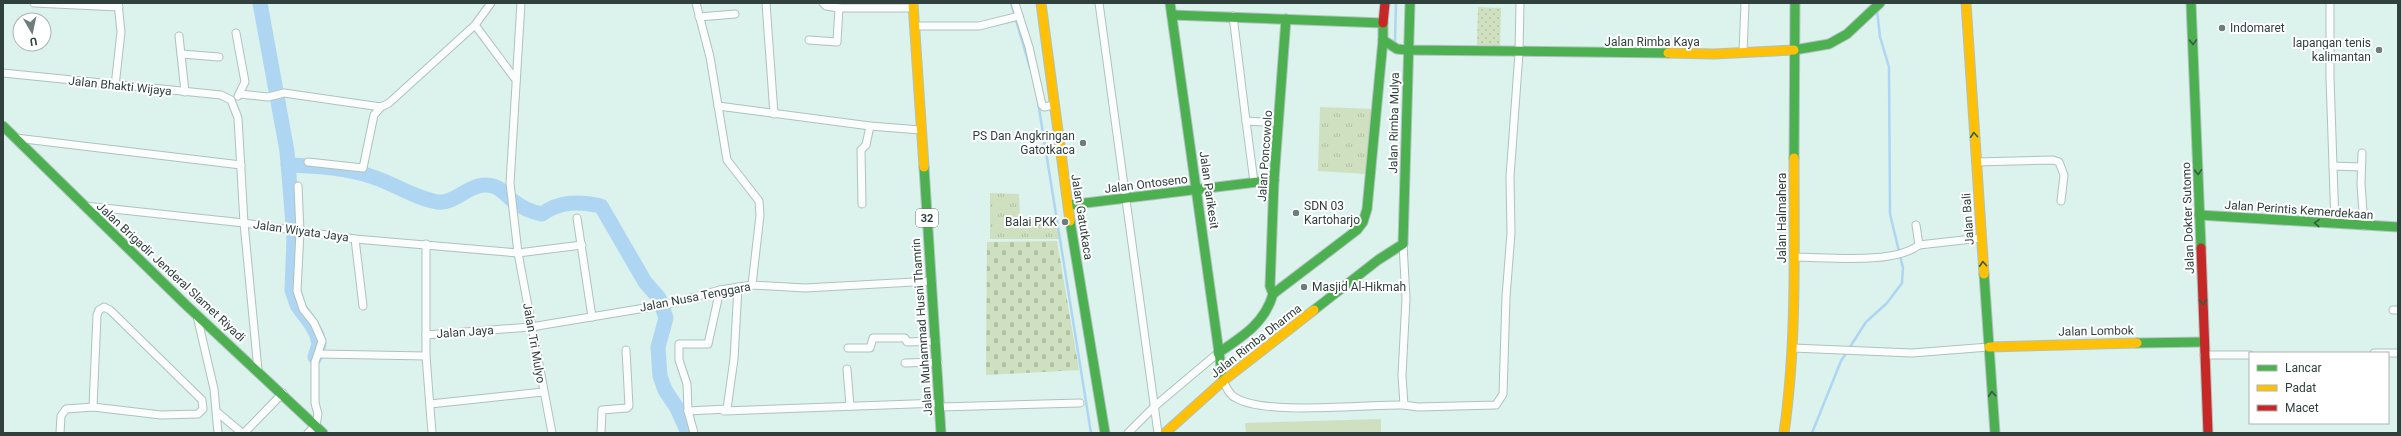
<svg xmlns="http://www.w3.org/2000/svg" width="2401" height="436" font-family="Roboto,sans-serif">
  <style>
    .grass { fill: url(#grass-tufts) }
    .cemetery { fill: url(#cemetery-stones) }
    .park { fill: url(#park-dots) }
    .pitch { fill: #cee0bf }
    .lines { fill: none; stroke-linecap: round; stroke-linejoin: round }
    .stream { stroke: #aed6f2; stroke-width: 2.5 }
    .river { stroke: #aed6f2; stroke-width: 15 }
    .street-casing { stroke: #afc2be; stroke-width: 9 }
    .fast-casing { stroke: #afc2be; stroke-width: 11 }
    .slow-casing { stroke: #afc2be; stroke-width: 11 }
    .jam-casing { stroke: #afc2be; stroke-width: 11 }
    .street { stroke: #fafdfc; stroke-width: 7 }
    .fast { stroke: #4caf50; stroke-width: 9 }
    .slow { stroke: #ffc107; stroke-width: 9 }
    .jam { stroke: #c62828; stroke-width: 9 }
    .oneway { stroke: #365c42 }
    .poi-dot { fill: #6b7e7b; stroke: #fff; stroke-width: 1.5 }
    .labels { text-anchor: middle; stroke-width: 4; stroke-linejoin: round; paint-order: stroke }
    .shield { fill: #fff; stroke: #6d7977; stroke-width: 1 }
    .shield-label { font-size: 11px; font-weight: bold; fill: #2f403d }
    .poi-label { font-size: 12px; fill: #2f403d; stroke: #fff; text-anchor: start }
    .street-label { font-size: 12px; fill: #2f403d; stroke: #fff }
  </style>
  <defs>
    <pattern id="grass-tufts" width="24" height="20" patternUnits="userSpaceOnUse"><rect width="24" height="20" fill="#cee0bf"/><path d="M3 7l-1-3M5 7V3M7 7l1-3M15 17l-1-3M17 17v-4M19 17l1-3" fill="none" stroke="#b1c1a5"/></pattern>
    <pattern id="cemetery-stones" width="16" height="16" patternUnits="userSpaceOnUse"><rect width="16" height="16" fill="#cee0bf"/><path d="M2 7V4a2 2 0 0 1 4 0v3zM10 15v-3a2 2 0 0 1 4 0v3z" fill="#b1c1a5"/></pattern>
    <pattern id="park-dots" width="8" height="8" patternUnits="userSpaceOnUse"><rect width="8" height="8" fill="#cee0bf"/><path d="M2 2h.1M6 6h.1" fill="none" stroke="#b1c1a5" stroke-width="1.8" stroke-linecap="round"/></pattern>
  </defs>
  <rect width="100%" height="100%" fill="#dbf2ed"/>
  <!-- grass -->
  <g class="grass">
    <path d="M1320 107 1374 109 1368 174 1318 171Z"/>
    <path d="M990 193 1019 194 1020 218H1056L1060 239H990Z"/>
  </g>
  <!-- cemetery -->
  <path class="cemetery" d="M1057 241 1079 370 986 375 987 242Z"/>
  <!-- park -->
  <path class="park" d="M1478 7 1501 8 1500 46 1477 45Z"/>
  <!-- pitch -->
  <path class="pitch" d="M1381 419V433H1246L1245 423Z"/>
  <g class="lines">
    <!-- stream -->
    <g class="stream">
      <path d="M1011 3 1030 68"/>
      <path d="M1395 41 1396 3"/>
      <path d="M1038 102 1091 433"/>
      <path d="M1812 433 1841 361 1866 322 1887 303 1902 283 1903 268 1890 214 1889 67 1880 37 1877 10"/>
    </g>
    <!-- river -->
    <g class="river">
      <path d="M260 3 287 151 294 237 292 290 297 305 311 324 317 335 319 344 315 357"/>
      <path d="M288 165C317 166 349 168 376 178 396 185 417 199 438 202 457 205 473 176 498 188 503 191 507 196 512 200 521 207 531 212 542 214 560 201 579 201 601 206L645 282 659 298 666 318 658 347 660 376 665 390 677 408 688 433"/>
    </g>
    <defs>
      <g id="street">
        <path d="M34 3 119 7"/>
        <path d="M521 3 510 183 518 253 552 433"/>
        <path d="M696 3 710 57 727 160 759 201 760 215 752 285"/>
        <path d="M766 3 774 114"/>
        <path d="M823 3 826 6 839 8"/>
        <path d="M1015 3 1029 47 1042 105 1044 107 1054 105"/>
        <path d="M1099 3 1158 433"/>
        <path d="M2330 3V78L2335 224"/>
        <path d="M1233 16 1246 121 1279 123"/>
        <path d="M699 17 735 14"/>
        <path d="M475 25 516 80"/>
        <path d="M914 26H979L1019 16"/>
        <path d="M236 33 245 82 238 96"/>
        <path d="M179 36 185 92"/>
        <path d="M809 40 837 42 839 8H913"/>
        <path d="M1743 53 1745 3"/>
        <path d="M181 54 219 57"/>
        <path d="M3 73 221 95 231 100 238 118 244 223 258 370"/>
        <path d="M115 86 121 32 118 3"/>
        <path d="M240 94 268 97 284 93 381 107 389 103 475 25 491 3"/>
        <path d="M718 106 870 126 920 130"/>
        <path d="M1246 121 1254 182"/>
        <path d="M16 138 241 165"/>
        <path d="M2362 153 2361 184 2364 226"/>
        <path d="M308 162 363 168 374 115 381 107"/>
        <path d="M1976 162 2053 160 2059 162 2064 175 2061 201"/>
        <path d="M2333 166 2361 167"/>
        <path d="M298 186 300 232 297 291 303 309 314 323 322 341 315 362V403L318 414 316 425 308 433"/>
        <path d="M862 204 861 150 866 145 870 126"/>
        <path d="M85 206 244 223 355 239 518 253 582 245"/>
        <path d="M577 218 592 317"/>
        <path d="M1916 225 1919 245 1981 238"/>
        <path d="M355 239 363 306"/>
        <path d="M426 244V335"/>
        <path d="M1403 244 1406 299 1402 375 1404 405 1418 407 1496 405 1503 394 1506 297 1511 233 1510 177 1519 53 1520 3"/>
        <path d="M1794 257C1827 257 1893 265 1919 245"/>
        <path d="M720 290 708 344H679V360L687 384 688 411 727 409 734 359 738 287"/>
        <path d="M2393 310H2398"/>
        <path d="M197 316 214 389 218 433"/>
        <path d="M848 348H870L873 338H905L907 342 936 341"/>
        <path d="M1793 348 1912 353 1989 347"/>
        <path d="M2374 353H2398"/>
        <path d="M319 354 426 356"/>
        <path d="M2204 355H2250"/>
        <path d="M905 363 938 362"/>
        <path d="M847 369 850 406"/>
        <path d="M1223 381C1227 388 1229 395 1236 398 1266 416 1365 404 1404 405"/>
        <path d="M430 404 543 392"/>
        <path d="M941 407 1080 403"/>
        <path d="M688 411 694 433"/>
        <path d="M724 411 940 403"/>
        <path d="M217 412 242 433 245 432 283 393"/>
        <path d="M60 433 61 416 66 409 93 407 161 415 198 414 203 409 202 400 110 310 104 307 99 310 97 315 93 407"/>
        <path d="M432 433 426 356V335L531 327 669 304 720 290 752 285 805 288 932 281"/>
        <path d="M601 433 602 410 627 408 629 406 626 350"/>
        <path d="M1128 433 1155 406 1218 353"/>
      </g>
      <g id="fast">
        <path d="M1170 3 1223 381"/>
        <path d="M2191 3 2201 248"/>
        <path d="M1172 15 1383 23V40L1397 49 1407 50 1668 53"/>
        <path d="M1794 50 1829 44 1847 34 1880 3"/>
        <path d="M3 126 186 305 323 433"/>
        <path d="M1794 158 1795 3"/>
        <path d="M924 167 941 433"/>
        <path d="M1069 205 1274 180"/>
        <path d="M2199 215 2398 227"/>
        <path d="M1070 221 1105 433"/>
        <path d="M1984 274 1995 433"/>
        <path d="M1273 294 1270 286 1274 180 1286 19"/>
        <path d="M1314 310 1378 260 1403 244 1410 3"/>
        <path d="M2137 343 2204 342"/>
        <path d="M1218 353C1242 337 1265 323 1273 294L1357 230 1363 222 1367 209 1383 40"/>
      </g>
      <g id="slow">
        <path d="M913 3 924 167"/>
        <path d="M1041 3 1070 221"/>
        <path d="M1966 3 1984 274"/>
        <path d="M1668 53 1714 54 1794 50"/>
        <path d="M1989 347 2137 343"/>
        <path d="M1165 433 1223 381 1314 310"/>
        <path d="M1784 433C1797 342 1794 250 1794 158"/>
      </g>
      <g id="jam">
        <path d="M1383 23 1385 3"/>
        <path d="M2201 248 2208 433"/>
      </g>
    </defs>
    <!-- street casing -->
    <use href="#street" class="street-casing"/>
    <!-- fast casing -->
    <use href="#fast" class="fast-casing"/>
    <!-- slow casing -->
    <use href="#slow" class="slow-casing"/>
    <!-- jam casing -->
    <use href="#jam" class="jam-casing"/>
    <!-- street -->
    <use href="#street" class="street"/>
    <!-- fast -->
    <use href="#fast" class="fast"/>
    <!-- slow -->
    <use href="#slow" class="slow"/>
    <!-- jam -->
    <use href="#jam" class="jam"/>
  </g>
  <!-- one-way arrows -->
  <defs><path id="oneway-chevron" d="M-2-3.5L2.5 0L-2 3.5" fill="none" stroke-width="1.6" stroke-linecap="round" stroke-linejoin="round"/></defs>
  <g class="oneway">
    <use href="#oneway-chevron" transform="translate(2193 42) rotate(88)"/>
    <use href="#oneway-chevron" transform="translate(1974 135) rotate(-94)"/>
    <use href="#oneway-chevron" transform="translate(2198 172) rotate(88)"/>
    <use href="#oneway-chevron" transform="translate(2317 223) rotate(-176)"/>
    <use href="#oneway-chevron" transform="translate(1983 264) rotate(-94)"/>
    <use href="#oneway-chevron" transform="translate(2203 302) rotate(89)"/>
    <use href="#oneway-chevron" transform="translate(1992 394) rotate(-94)"/>
  </g>
  <!-- markers -->
  <g class="poi-dot">
    <circle cx="2222" cy="28" r="4"/>
    <circle cx="2379" cy="50" r="4"/>
    <circle cx="1083" cy="143" r="4"/>
    <circle cx="1296" cy="213" r="4"/>
    <circle cx="1065" cy="222" r="4"/>
    <circle cx="1304" cy="287" r="4"/>
  </g>
  <g class="labels">
    <!-- shield labels -->
    <rect class="shield" x="916" y="209" width="22" height="18" rx="3"/>
    <g class="shield-label">
      <text x="927" y="222">32</text>
    </g>
    <!-- poi labels -->
    <g class="poi-label">
      <text x="2230" y="32">Indomaret</text>
      <text x="2371" y="47" text-anchor="end">lapangan tenis<tspan x="2371" dy="14">kalimantan</tspan></text>
      <text x="1075" y="140" text-anchor="end">PS Dan Angkringan<tspan x="1075" dy="14">Gatotkaca</tspan></text>
      <text x="1304" y="210">SDN 03<tspan x="1304" dy="14">Kartoharjo</tspan></text>
      <text x="1057" y="226" text-anchor="end">Balai PKK</text>
      <text x="1312" y="291">Masjid Al-Hikmah</text>
    </g>
    <!-- street labels -->
    <g class="street-label">
      <text x="1652" y="46">Jalan Rimba Kaya</text>
      <text transform="translate(120 86) rotate(6)" y="4">Jalan Bhakti Wijaya</text>
      <text transform="translate(1394 123) rotate(-89)" y="4">Jalan Rimba Mulya</text>
      <text transform="translate(1265 156) rotate(-86)" y="4">Jalan Poncowolo</text>
      <text transform="translate(1146 184) rotate(-7)" y="4">Jalan Ontoseno</text>
      <text transform="translate(1209 190) rotate(82)" y="4">Jalan Parikesit</text>
      <text transform="translate(2299 210) rotate(4)" y="4">Jalan Perintis Kemerdekaan</text>
      <text transform="translate(1082 217) rotate(81)" y="4">Jalan Gatutkaca</text>
      <text transform="translate(1782 218) rotate(-90)" y="4">Jalan Halmahera</text>
      <text transform="translate(2188 218) rotate(-92)" y="4">Jalan Dokter Sutomo</text>
      <text transform="translate(1968 219) rotate(-94)" y="4">Jalan Bali</text>
      <text transform="translate(301 231) rotate(8)" y="4">Jalan Wiyata Jaya</text>
      <text transform="translate(171 272) rotate(43)" y="4">Jalan Brigadir Jenderal Slamet Riyadi</text>
      <text transform="translate(695 297) rotate(-11)" y="4">Jalan Nusa Tenggara</text>
      <text transform="translate(922 327) rotate(-94)" y="4">Jalan Muhammad Husni Thamrin</text>
      <text transform="translate(2096 331) rotate(-1)" y="4">Jalan Lombok</text>
      <text transform="translate(465 332) rotate(-4)" y="4">Jalan Jaya</text>
      <text transform="translate(1256 341) rotate(-38)" y="4">Jalan Rimba Dharma</text>
      <text transform="translate(534 343) rotate(80)" y="4">Jalan Tri Mulyo</text>
    </g>
  </g>
  <!-- border -->
  <rect width="2401" height="436" fill="none" stroke="#2f403d" stroke-width="8"/>
  <!-- legend -->
  <rect x="2249" y="352" width="140" height="72" fill="#ffffff" stroke="#acb3b1"/>
  <rect x="2257" y="365" width="20" height="6" fill="#4caf50" stroke="#acb3b1"/>
  <text x="2285" y="372" font-size="12" fill="#2f403d">Lancar</text>
  <rect x="2257" y="385" width="20" height="6" fill="#ffc107" stroke="#acb3b1"/>
  <text x="2285" y="392" font-size="12" fill="#2f403d">Padat</text>
  <rect x="2257" y="405" width="20" height="6" fill="#c62828" stroke="#acb3b1"/>
  <text x="2285" y="412" font-size="12" fill="#2f403d">Macet</text>
  <!-- north arrow -->
  <g transform="translate(32 32) rotate(171)"><circle r="19" fill="#ffffff" stroke="#acb3b1"/>
  <path d="M0-3L7 15L0 10L-7 15Z" fill="#6b7e7b"/>
  <text y="-6" font-size="11" font-weight="bold" text-anchor="middle" fill="#2f403d">U</text>
  </g>
</svg>
